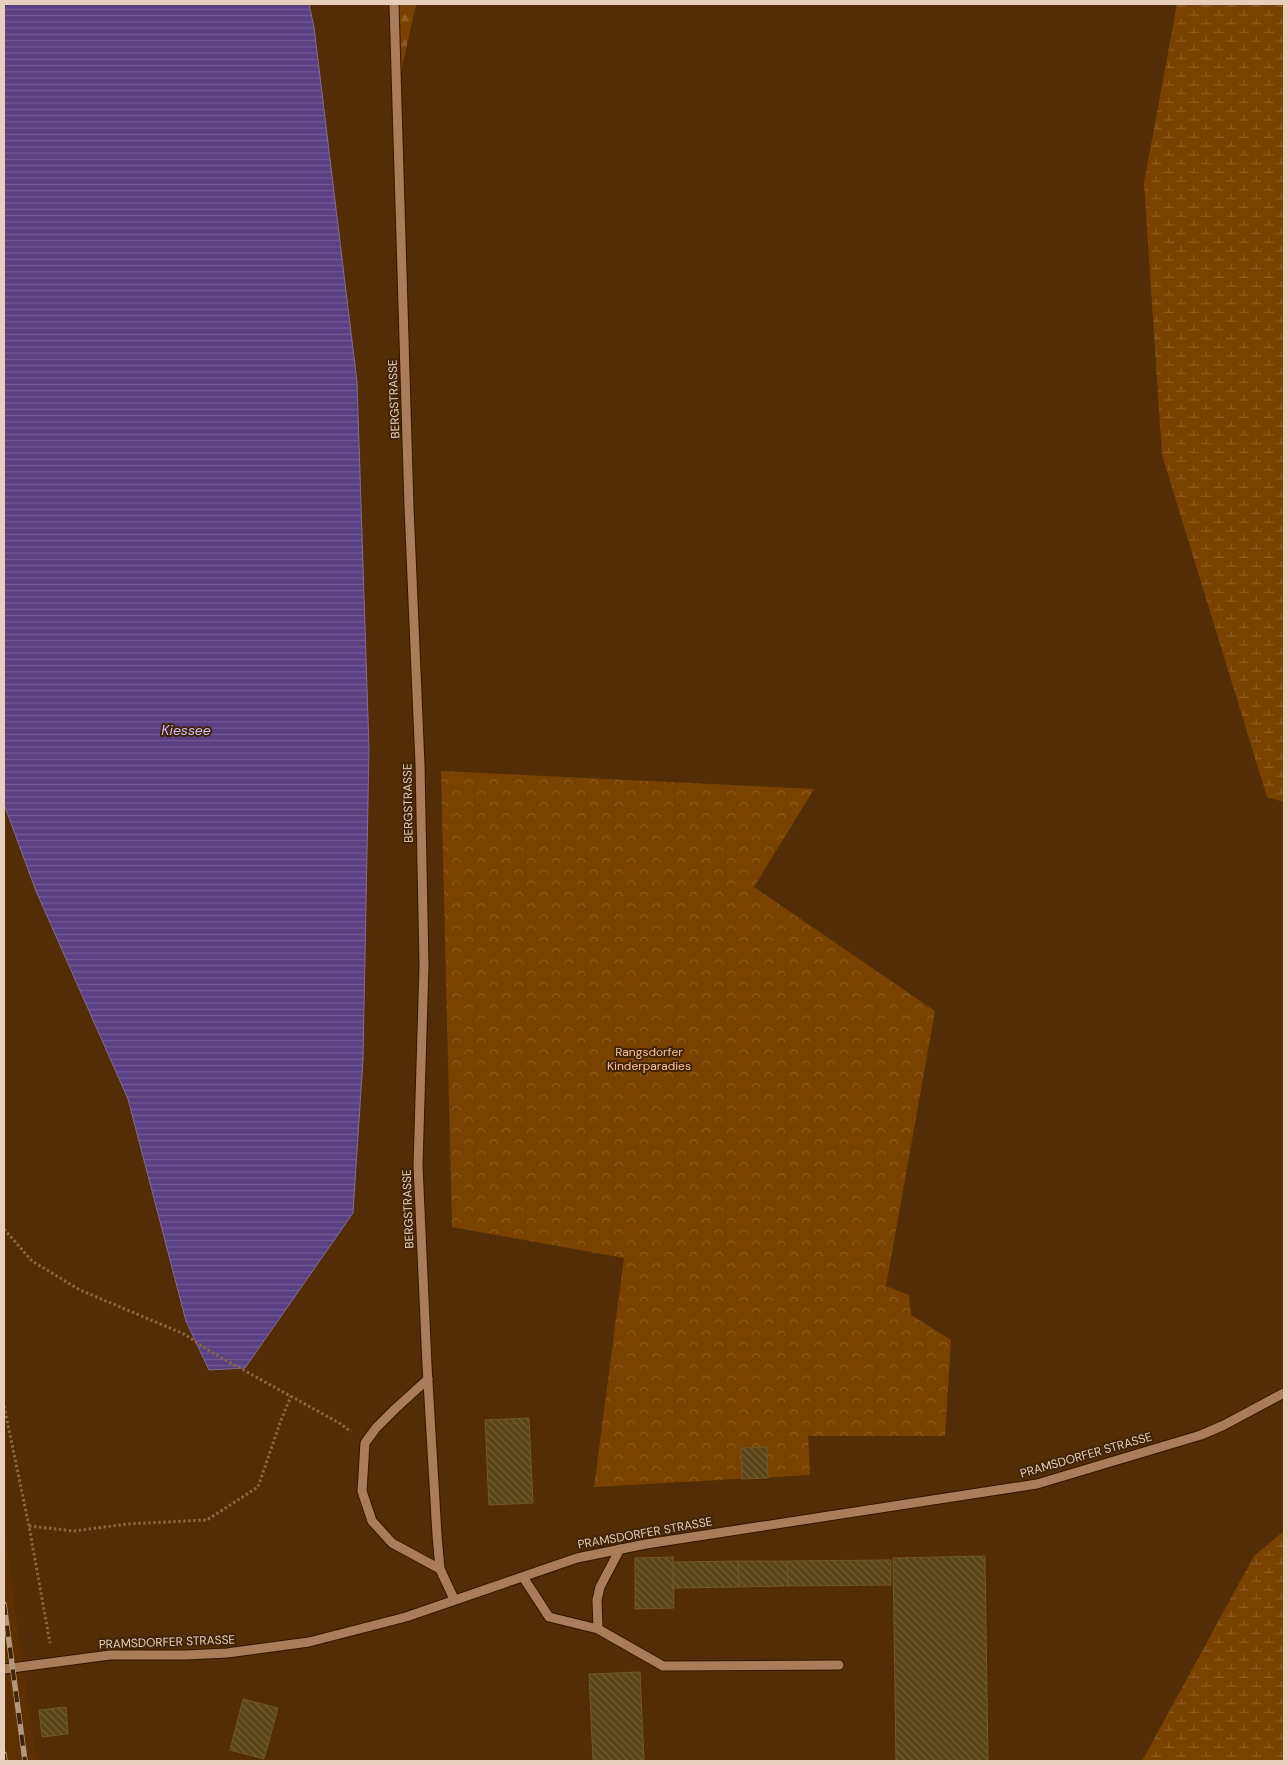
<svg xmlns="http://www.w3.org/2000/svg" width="1288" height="1765" font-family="'DM Sans',sans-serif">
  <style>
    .built { fill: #5c3000 }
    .forest { fill: url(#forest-firs) }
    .wetland { fill: url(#wetland-marsh) }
    .park { fill: url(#park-crowns) }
    .water { fill: url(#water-rules); stroke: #846a94 }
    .building { fill: url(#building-back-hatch); stroke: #725727 }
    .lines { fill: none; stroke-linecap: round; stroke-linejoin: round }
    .minor-casing { stroke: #321600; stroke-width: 11 }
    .path { stroke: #876646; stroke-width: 3; stroke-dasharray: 2.5 2.5; stroke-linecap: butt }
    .minor { stroke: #a97d59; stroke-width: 9 }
    .rail-casing { stroke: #b3977c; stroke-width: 5.5 }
    .rail { stroke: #422509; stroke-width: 4; stroke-dasharray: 11; stroke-linecap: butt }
    .labels { text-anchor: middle; stroke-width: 4; stroke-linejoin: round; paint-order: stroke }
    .street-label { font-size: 12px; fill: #e7cfbc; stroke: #422509 }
    .park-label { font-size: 12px; fill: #f9c397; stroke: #422509 }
    .water-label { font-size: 14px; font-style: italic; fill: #d0bcf7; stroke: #422509 }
  </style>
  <defs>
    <pattern id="forest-firs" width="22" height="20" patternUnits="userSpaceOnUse" patternTransform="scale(1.25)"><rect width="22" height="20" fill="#794201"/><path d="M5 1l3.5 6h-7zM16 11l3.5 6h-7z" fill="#8c5c24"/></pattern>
    <pattern id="wetland-marsh" width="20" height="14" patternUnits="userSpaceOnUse" patternTransform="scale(1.25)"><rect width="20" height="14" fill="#794201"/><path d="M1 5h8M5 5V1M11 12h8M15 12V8" fill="none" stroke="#8c5c24"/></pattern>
    <pattern id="park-crowns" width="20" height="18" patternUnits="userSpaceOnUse" patternTransform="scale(1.25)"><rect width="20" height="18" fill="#794201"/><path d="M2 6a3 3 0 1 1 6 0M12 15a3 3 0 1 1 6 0" fill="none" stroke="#8c5c24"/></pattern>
    <pattern id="water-rules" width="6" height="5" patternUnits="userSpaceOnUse" patternTransform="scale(1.25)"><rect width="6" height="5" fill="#5a3f83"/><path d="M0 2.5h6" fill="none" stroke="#725a93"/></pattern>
    <pattern id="building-back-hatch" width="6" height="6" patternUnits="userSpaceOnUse" patternTransform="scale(1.25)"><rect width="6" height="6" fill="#5b4419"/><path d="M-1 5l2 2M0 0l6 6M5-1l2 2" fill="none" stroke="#735e38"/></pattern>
  </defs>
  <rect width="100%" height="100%" fill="#522d05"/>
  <!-- built -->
  <path class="built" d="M4 1524 23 1667 37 1761H4Z"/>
  <!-- forest -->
  <path class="forest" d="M394 4H416L397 90Z"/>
  <!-- wetland -->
  <g class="wetland">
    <path d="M1177 4H1284V802L1267 797 1162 455 1144 183Z"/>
    <path d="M1284 1531V1761H1142L1254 1556Z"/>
  </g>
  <!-- park -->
  <path class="park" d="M441 771 814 789 754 887 935 1011 886 1286 909 1295 911 1315 951 1340 945 1436H808L810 1475 594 1487 624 1258 452 1227Z"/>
  <!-- water -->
  <path class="water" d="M4 4H309L314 27 357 382 369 749 363 1059 353 1213 245 1368 209 1370 186 1321 128 1099 36 891 4 804Z"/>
  <!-- building -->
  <g class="building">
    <path d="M529 1418 533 1503 489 1505 485 1420Z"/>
    <path d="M767 1447 768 1478 742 1479 741 1448Z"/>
    <path d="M985 1556 988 1761H896L893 1558Z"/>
    <path d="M673 1557 674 1608 635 1609V1558Z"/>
    <path d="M891 1560V1585L788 1586 787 1561Z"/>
    <path d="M738 1561H787L788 1586 739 1587Z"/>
    <path d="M738 1561 739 1587 673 1588V1562Z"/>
    <path d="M640 1672 644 1761H593L589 1674Z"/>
    <path d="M243 1699 278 1708 264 1759 230 1750Z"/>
    <path d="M66 1707 68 1734 42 1737 39 1710Z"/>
  </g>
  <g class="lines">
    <defs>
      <g id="minor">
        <path d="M394 4 409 507 420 765 424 966 418 1165 427 1365 437 1535 440 1569 454 1599"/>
        <path d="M428 1379 395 1409 376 1428 365 1443 362 1491 372 1521 392 1543 440 1569"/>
        <path d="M620 1549 600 1587 597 1600 598 1629 663 1666 839 1665"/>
        <path d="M523 1577 549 1617 598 1629"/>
        <path d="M4 1669 110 1655H186L227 1653 309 1642 406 1617 577 1558 646 1544 1037 1484 1201 1435 1224 1425 1284 1393"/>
      </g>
    </defs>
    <!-- minor casing -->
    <use href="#minor" class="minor-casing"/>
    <!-- path -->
    <g class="path">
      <path d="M4 1229 32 1261 80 1290 184 1334 211 1352 341 1424 351 1432"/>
      <path d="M4 1406 29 1526 50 1643"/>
      <path d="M29 1526 74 1531 127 1524 207 1520 258 1487 281 1420 291 1396"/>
    </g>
    <!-- minor -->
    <use href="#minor" class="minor"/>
    <defs>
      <g id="rail">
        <path d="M4 1604 25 1761"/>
        <path d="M4 1754 5 1761"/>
      </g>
    </defs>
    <!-- rail casing -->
    <use href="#rail" class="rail-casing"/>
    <!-- rail -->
    <use href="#rail" class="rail"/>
  </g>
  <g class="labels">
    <!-- street labels -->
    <g class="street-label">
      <text transform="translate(394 399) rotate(-92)" y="4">BERGSTRASSE</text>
      <text transform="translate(408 803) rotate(-91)" y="4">BERGSTRASSE</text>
      <text transform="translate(408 1209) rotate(-92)" y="4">BERGSTRASSE</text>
      <text transform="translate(1086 1455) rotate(-16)" y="4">PRAMSDORFER STRASSE</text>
      <text transform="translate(645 1533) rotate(-10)" y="4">PRAMSDORFER STRASSE</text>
      <text transform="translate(167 1642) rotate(-2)" y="4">PRAMSDORFER STRASSE</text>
    </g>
    <!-- park labels -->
    <g class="park-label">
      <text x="649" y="1056">Rangsdorfer<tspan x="649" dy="14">Kinderparadies</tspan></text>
    </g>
    <!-- water labels -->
    <g class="water-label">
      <text x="186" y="735">Kiessee</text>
    </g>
  </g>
  <!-- border -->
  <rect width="1288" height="1765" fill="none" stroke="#e7cfbc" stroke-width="10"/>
</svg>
